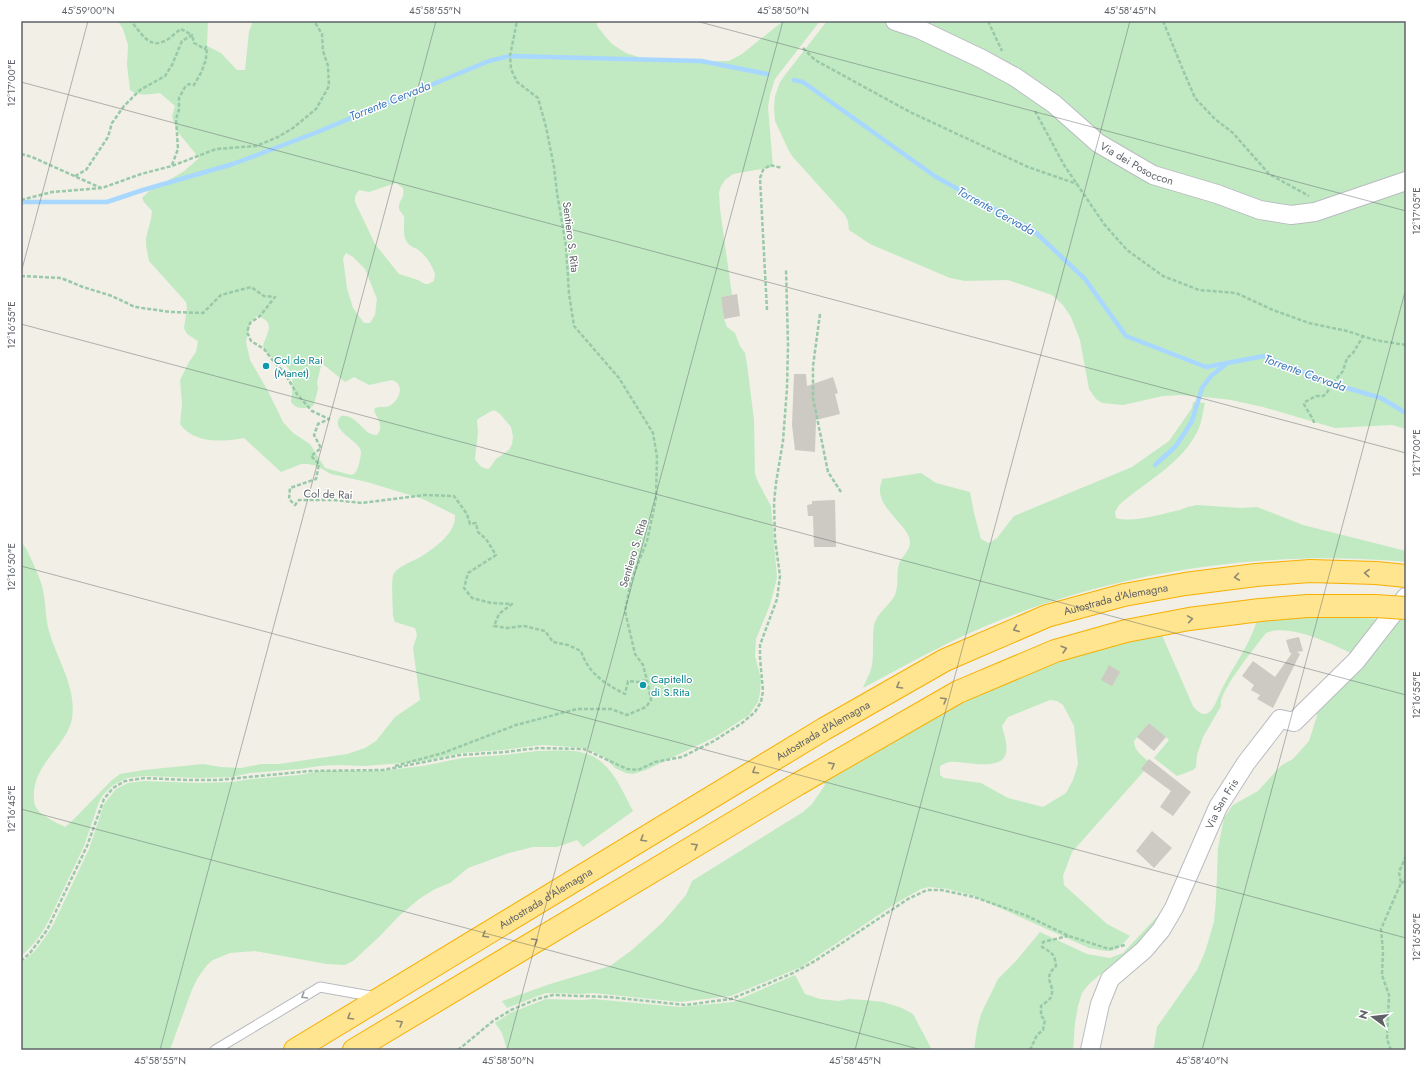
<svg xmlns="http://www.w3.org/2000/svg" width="1427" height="1071" font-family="Jost,sans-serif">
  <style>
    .green { fill: #c1eac2; fill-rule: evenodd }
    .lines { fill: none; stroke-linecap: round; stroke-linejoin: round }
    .stream { stroke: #a8d7ff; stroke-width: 4.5 }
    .building { fill: #cccac3 }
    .lane-casing { stroke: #b9bcc1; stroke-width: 11 }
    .street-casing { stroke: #b9bcc1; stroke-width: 20 }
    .highway-casing { stroke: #f7af00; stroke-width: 24 }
    .path { stroke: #99c9a8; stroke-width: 2.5; stroke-dasharray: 4 2; stroke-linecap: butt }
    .lane { stroke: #fff; stroke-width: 9 }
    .street { stroke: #fff; stroke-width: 18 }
    .highway { stroke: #ffe58f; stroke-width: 22 }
    .highway-bridge-casing { stroke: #f7af00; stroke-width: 24; stroke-linecap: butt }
    .highway-bridge { stroke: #ffe58f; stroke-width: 22 }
    .oneway { stroke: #8e8974 }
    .oneway2 { stroke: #96999d }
    .ticks { fill: none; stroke: #5e6268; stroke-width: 1; stroke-opacity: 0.45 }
    .culture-dot { fill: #0f9aa8; stroke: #fff; stroke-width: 1.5 }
    .labels { text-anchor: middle; stroke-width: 3; stroke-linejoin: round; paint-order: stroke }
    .street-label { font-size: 11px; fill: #5e6268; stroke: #fff }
    .culture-label { font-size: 11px; fill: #0d838f; stroke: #fff; text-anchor: start }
    .water-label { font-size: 12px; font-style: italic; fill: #3c77b9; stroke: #fff }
    .neatline { fill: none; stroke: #5e6268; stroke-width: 1.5 }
    .ticks-label { font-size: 10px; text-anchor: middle; fill: #5e6268 }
  </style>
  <rect width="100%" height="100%" fill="#f1efe6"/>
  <!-- green -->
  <g class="green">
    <path d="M118 21H208L207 46 221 53 237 70H245L249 32 253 21H596L598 27 604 35 612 44 626 53 654 62 729 61 742 54 783 21H820L775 79 770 95 768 107 773 167 733 174 725 180 721 186 719 192 720 209 732 295 721 297 724 319 727 327 735 333 740 346 745 353 747 364 754 420 755 474 758 482 771 506 777 578 770 605 756 639 755 656 761 679 760 693 758 702 749 715 715 737 646 770 633 774 626 773 615 768 604 757 586 748 542 745 502 750 462 753 423 761 403 763 364 766 338 765 320 766 299 769 250 773 232 777 198 778 144 776 127 778 113 785 103 795 99 802 84 846 48 922C41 935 33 946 21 956V542C27 548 29 555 33 563 36 571 40 578 42 586 46 601 45 617 49 631 57 660 77 687 72 719 66 748 31 764 34 800 34 814 54 821 65 827L74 819 111 781 120 774 144 770 203 764 221 767 241 768 261 764H279L347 754 365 748 376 741 395 717 420 700 413 648 417 635 415 628 395 622 393 616C393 607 391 584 393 576 395 567 414 561 422 556 436 547 456 533 455 515L423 499 367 482 331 474 317 466 308 464H301L281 472 244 438C223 442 194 444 180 424L182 404 180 380 189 362 196 352 198 341 187 334 184 328 187 308 186 302 149 261 146 245V238L151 219 152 211 144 202 142 198 149 191 183 172 199 158 177 131 172 117 175 106 160 93C149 94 139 97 130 90L127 65 128 45 123 29ZM396 183 403 188C405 199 400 198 399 206 398 211 403 213 404 217 405 225 402 235 407 242 409 246 413 247 417 249 425 254 432 265 435 274L434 281 428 284H425L418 280 399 274 375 244 355 202V196L359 190 369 192ZM346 253 353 257 365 269 377 299 375 315 370 323H364L353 308 347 288 343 258ZM258 316C277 323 266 334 263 346 268 361 280 357 288 368 295 377 292 392 291 402 297 410 304 409 313 406L316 397 318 389 317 382 321 366 324 365 345 382 354 377 369 385 392 380C405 384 400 399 391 405 387 408 380 406 375 408L374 411C378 419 384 427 377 435 363 436 358 414 341 416 329 428 354 439 359 447 362 451 361 455 360 459 359 465 358 470 354 474L351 475 325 468 310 444 293 433 283 422 268 391 250 360 246 342 250 323 255 317ZM494 410 500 414 511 427 513 437 512 444 509 450 496 459 489 469C482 469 479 465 475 459L478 432 477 420C479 418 491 411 494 410Z"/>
    <path d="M827 21H1406V429L1392 425 1335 428 1263 407 1231 400 1214 398 1180 395 1163 396 1123 405 1102 403 1096 399 1089 389 1080 340 1071 317 1063 305 1052 295 1008 280 965 281 950 278 870 244 849 230 848 221 845 215 792 156 788 149 775 121 774 107 775 96 780 82 785 75Z"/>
    <path d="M1193 402 1205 403C1203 411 1202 420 1199 428 1184 463 1146 481 1119 505L1115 512 1116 518C1134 523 1161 514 1180 510L1187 507 1197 505 1241 508 1257 507 1303 525 1406 551V562C1266 549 1118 571 988 625 945 643 904 666 863 688 866 680 871 672 872 665 874 652 872 638 874 625 877 613 890 605 895 595 899 585 896 574 899 564 901 557 910 551 910 543 911 527 881 512 880 491 879 487 882 483 882 479L921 473 936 483 970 492 974 513 981 539 989 543 997 538 1014 516 1132 467 1169 441 1192 408Z"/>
    <path d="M1300 617H1336L1384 619 1353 654C1331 644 1289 623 1266 633 1257 645 1217 693 1221 706L1203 737 1197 755 1196 767 1193 770 1177 776 1154 758 1169 740 1149 723 1134 741C1134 750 1141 755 1148 761L1144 771 1072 852 1063 876 1064 885 1107 924 1130 936C1113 955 1113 952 1089 948L971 895 948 889 929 887 921 889 898 902 801 967 731 996 680 1002 593 993 583 994 546 993 507 1008 502 1001 550 984 610 966 632 950 663 922 686 895 692 881 803 812 812 804 825 785 821 779 971 696 1060 661 1104 647 1161 633 1193 706C1197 711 1202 716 1208 713 1215 709 1218 696 1222 689 1233 666 1250 645 1257 620ZM1050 700 1057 701 1063 705 1074 726 1078 764 1073 780 1066 793 1043 807 1008 798 981 783 944 778 940 775V766C945 763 950 761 955 762 968 762 1002 771 1006 753 1008 745 1004 734 1002 726L1008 717Z"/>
    <path d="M1395 620H1406V1050H1151L1154 1047 1157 1027 1197 970 1205 952 1214 922 1216 900 1218 848 1224 818 1233 805 1258 791 1276 771 1282 765 1293 759 1309 741 1317 716 1316 700Z"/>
    <path d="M537 751C551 751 571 749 584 753 611 760 621 789 633 811L583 847 577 840 557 847H533L509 853 468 868 450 883 435 889 419 899 399 916 379 937 353 961 345 965 327 964 255 951 230 953 213 960 207 965 197 979 191 992 170 1050H21V963L35 951 46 936 53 925 89 849 104 804 116 789 128 783 144 781 198 783 232 782 251 779 299 775 321 771H379L423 766 462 758 503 755Z"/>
    <path d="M1170 903 1145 941 1113 964 1089 984 1082 993 1078 1006 1075 1023 1073 1050H974L977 1029 981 1014 998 979 1016 961 1040 932 1087 954 1110 958 1123 953Z"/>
    <path d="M795 975 805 994 820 999 838 1001 849 999 865 1000 883 1002 902 1008 913 1014 932 1050H507L502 1033 495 1023 510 1013 546 999 583 1000 593 999 680 1007 733 1002Z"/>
  </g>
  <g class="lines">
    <!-- stream -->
    <g class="stream">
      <path d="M794 80 803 82 936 177 1033 230 1085 279 1126 336 1206 367 1264 356 1330 383 1381 398 1406 413"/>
      <path d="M21 202H107L143 190 233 164 315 133 489 61 510 56 701 61 767 74"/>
      <path d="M1155 465 1176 446 1192 421 1202 388 1211 376 1225 365"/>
    </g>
  </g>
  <!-- building -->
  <g class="building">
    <path d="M737 294 740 316 724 319 721 297Z"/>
    <path d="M794 374H806L807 386 833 377 838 393 835 394 840 414 816 420 815 452 795 450 792 425Z"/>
    <path d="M835 500 836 547H814L813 516H808L807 505 812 504V501Z"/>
    <path d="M1299 637 1303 651 1297 652 1300 654 1273 708 1257 699 1260 695 1251 690 1254 685 1242 676 1253 661 1275 677 1292 653H1290L1286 640Z"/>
    <path d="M1109 665 1120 672 1112 686 1101 680Z"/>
    <path d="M1149 723 1166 737 1154 751 1137 737Z"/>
    <path d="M1149 759 1191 792 1173 816 1160 807 1171 791 1141 769Z"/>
    <path d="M1152 831 1172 848 1154 868 1136 851Z"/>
  </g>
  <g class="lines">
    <defs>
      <path id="lane" d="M215 1050 320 987 376 997"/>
      <g id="street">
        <path id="s1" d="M895 21 919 29 982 59 1015 77 1054 104 1098 143 1153 175 1217 194 1260 210 1291 215 1315 212 1406 181"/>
        <path id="s2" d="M1090 1050 1100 1004 1110 979 1144 950 1161 930 1174 908 1218 807 1246 763 1280 719 1294 722 1356 661 1406 597"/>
      </g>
      <g id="highway">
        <path id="s3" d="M295 1050 824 729 945 660 1047 616 1124 595 1185 584 1256 575 1310 571 1376 573 1406 576"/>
        <path d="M354 1050 798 784"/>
      </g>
    </defs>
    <!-- lane casing -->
    <use href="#lane" class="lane-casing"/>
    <!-- street casing -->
    <use href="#street" class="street-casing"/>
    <!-- highway casing -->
    <use href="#highway" class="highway-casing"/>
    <!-- path -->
    <g class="path">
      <path d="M988 21 1002 51"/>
      <path d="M1163 21 1183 70 1195 98 1215 119 1233 133 1269 174 1309 196"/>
      <path d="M803 48 815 60 910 112 1028 167 1077 184"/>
      <path d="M1035 111 1064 165 1104 224 1127 250 1163 276 1199 290 1236 293 1273 310 1309 323 1347 331 1375 340 1406 345"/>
      <path d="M21 154 32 157 101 188"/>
      <path d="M172 165 178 149 176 119 179 110V98L185 87 189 84 194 85 202 71 204 64 206 61V57L207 48 206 47 205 49 194 43 192 35"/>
      <path d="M75 176 86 170 108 137 112 123 124 106 140 90 165 76 172 65 182 41 192 35 181 29C175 33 169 40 162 42 148 48 139 30 131 21"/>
      <path d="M21 200 52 192 102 188 141 174 172 166 216 149 256 146 278 137 293 128 316 109 329 86 328 66 323 51 322 34 314 21"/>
      <path d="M21 276 61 278 83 287 112 296 135 307 171 312 203 313 221 295 251 287 264 296 275 297 260 316 250 323 247 332 251 341 264 349 274 362 284 372 297 394 312 411 329 419 318 424 314 435 321 448 311 456 319 464 316 479 290 488 289 499 295 505 299 500H334L362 503 425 495 454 496 467 514 470 524 476 523 478 532 486 539 496 555 468 573 464 588 472 598 491 603 512 604 499 614 494 626 507 628 524 626 545 631 553 642 568 645 581 651C588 673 605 684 625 694L628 681 639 682 647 680"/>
      <path d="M767 310 760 178 763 170 770 165 782 168"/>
      <path d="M820 314 813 366V398L828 472 841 492"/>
      <path d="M1314 423C1314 419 1306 409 1304 404L1305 402 1316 396H1323L1326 394 1332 384 1343 371 1347 358 1353 353 1363 336"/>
      <path d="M395 766 443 753 516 725 577 709H611L627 715 646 707 651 700 647 680 643 665 635 654 625 611 631 581 647 541 656 499 657 457 653 433 619 378 574 326 569 294 566 246 557 193 554 167 546 127 538 98 517 82 511 69 510 56 517 21"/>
      <path d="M1401 883 1406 881"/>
      <path d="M21 961 30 953 47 930 87 846 104 799 113 788 125 781 144 778 188 780H218L310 771 383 770 460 755 505 752 538 748 584 749 627 769 638 770 655 762 682 757 714 741 742 723 755 712 761 702 763 691 760 658V645L777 599 780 576 775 539 774 503 776 483 783 441 787 388 788 345 786 269"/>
      <path d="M458 1050 493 1021 511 1010 537 999 553 995 609 997 685 1005 731 999 793 973 815 961 908 899 927 890H941L974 897 1025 915 1069 936 1109 949 1125 945"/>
      <path d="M1030 1050 1037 1035 1043 1030 1045 1020 1041 1016V1006C1044 1003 1049 1001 1051 997 1056 983 1041 980 1056 966 1055 954 1052 953 1042 947L1043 942 1068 936"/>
      <path d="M1391 1050 1387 1039 1389 995 1382 975 1383 951 1381 929 1401 883 1399 872 1406 856"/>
    </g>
    <!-- lane -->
    <use href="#lane" class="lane"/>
    <!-- street -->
    <use href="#street" class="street"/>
    <!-- highway -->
    <use href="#highway" class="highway"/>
    <defs>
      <path id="highway-bridge" d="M798 784 958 692 1055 651 1126 631 1189 619 1260 610 1307 606H1375L1406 608"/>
    </defs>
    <!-- highway-bridge casing -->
    <use href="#highway-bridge" class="highway-bridge-casing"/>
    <!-- highway-bridge -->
    <use href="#highway-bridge" class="highway-bridge"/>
  </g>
  <!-- one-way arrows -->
  <defs><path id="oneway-chevron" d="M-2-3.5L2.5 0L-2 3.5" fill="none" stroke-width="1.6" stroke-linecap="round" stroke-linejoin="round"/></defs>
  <g class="oneway">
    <use href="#oneway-chevron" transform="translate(1367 573) rotate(-178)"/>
    <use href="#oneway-chevron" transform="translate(1237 577) rotate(172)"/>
    <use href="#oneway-chevron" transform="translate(1190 619) rotate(-9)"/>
    <use href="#oneway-chevron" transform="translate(1016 629) rotate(157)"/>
    <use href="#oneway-chevron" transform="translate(1064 649) rotate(-16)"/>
    <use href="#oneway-chevron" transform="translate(899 686) rotate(150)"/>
    <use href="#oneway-chevron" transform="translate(944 700) rotate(-30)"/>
    <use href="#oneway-chevron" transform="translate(832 765) rotate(-29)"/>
    <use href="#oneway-chevron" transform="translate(755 771) rotate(149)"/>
    <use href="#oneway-chevron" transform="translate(643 839) rotate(149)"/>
    <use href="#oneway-chevron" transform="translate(695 846) rotate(-31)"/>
    <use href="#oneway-chevron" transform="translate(485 935) rotate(149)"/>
    <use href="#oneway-chevron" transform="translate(535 941) rotate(-31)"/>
    <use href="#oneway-chevron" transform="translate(350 1017) rotate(149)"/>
    <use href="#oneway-chevron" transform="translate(400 1023) rotate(-31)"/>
  </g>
  <use class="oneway2" href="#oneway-chevron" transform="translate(304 996) rotate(149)"/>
  <!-- ticks -->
  <path class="ticks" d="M696 21 1406 211M21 82 1406 453M21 273 88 21M21 324 1406 695M21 566 1406 938M21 809 922 1050M160 1050 436 21M507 1050 783 21M855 1050 1130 21M1202 1050 1406 288"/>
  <!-- markers -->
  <g class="culture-dot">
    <circle cx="266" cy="366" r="4"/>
    <circle cx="643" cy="685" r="4"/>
  </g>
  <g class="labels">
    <!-- street labels -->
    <g class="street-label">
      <text dy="4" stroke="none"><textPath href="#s1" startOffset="283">Via dei Posoccon</textPath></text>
      <text transform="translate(571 237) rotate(83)" y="4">Sentiero S. Rita</text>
      <text transform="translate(328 494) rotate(2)" y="4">Col de Rai</text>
      <text transform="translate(633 553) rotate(-73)" y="4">Sentiero S. Rita</text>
      <text dy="4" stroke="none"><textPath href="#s3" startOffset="940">Autostrada d'Alemagna</textPath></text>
      <text dy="4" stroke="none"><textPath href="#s3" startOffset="617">Autostrada d'Alemagna</textPath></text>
      <text dy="4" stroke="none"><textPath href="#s2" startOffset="285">Via San Fris</textPath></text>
      <text dy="4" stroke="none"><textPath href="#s3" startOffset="293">Autostrada d'Alemagna</textPath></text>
    </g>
    <!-- culture labels -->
    <g class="culture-label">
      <text x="274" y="364">Col de Rai<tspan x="274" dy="13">(Manet)</tspan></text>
      <text x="651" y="683">Capitello<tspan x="651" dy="13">di S.Rita</tspan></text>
    </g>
    <!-- water labels -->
    <g class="water-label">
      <text transform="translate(390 101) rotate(-22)" y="4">Torrente Cervada</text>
      <text transform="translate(996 211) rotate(29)" y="4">Torrente Cervada</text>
      <text transform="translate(1305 373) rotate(20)" y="4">Torrente Cervada</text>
    </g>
  </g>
  <!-- border -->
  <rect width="1427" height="1071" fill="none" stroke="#ffffff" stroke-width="44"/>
  <!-- north arrow -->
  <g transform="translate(1373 1017) rotate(285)" stroke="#ffffff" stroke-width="3" paint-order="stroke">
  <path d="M0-3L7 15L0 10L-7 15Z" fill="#5e6268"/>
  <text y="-6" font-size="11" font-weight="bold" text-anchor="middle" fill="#5e6268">N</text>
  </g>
  <rect x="22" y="22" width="1383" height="1027" class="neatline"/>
  <g class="ticks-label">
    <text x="88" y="14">45°59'00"N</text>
    <text x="435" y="14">45°58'55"N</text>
    <text x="783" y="14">45°58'50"N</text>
    <text x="1130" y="14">45°58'45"N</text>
    <text transform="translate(11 83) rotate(-90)" y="4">12°17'00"E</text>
    <text transform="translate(1416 211) rotate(-90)" y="4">12°17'05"E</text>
    <text transform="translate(11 325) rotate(-90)" y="4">12°16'55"E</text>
    <text transform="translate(1416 453) rotate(-90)" y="4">12°17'00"E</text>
    <text transform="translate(11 567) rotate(-90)" y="4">12°16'50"E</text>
    <text transform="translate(1416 695) rotate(-90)" y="4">12°16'55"E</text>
    <text transform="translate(11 809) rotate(-90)" y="4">12°16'45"E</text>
    <text transform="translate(1416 937) rotate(-90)" y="4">12°16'50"E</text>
    <text x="160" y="1064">45°58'55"N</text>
    <text x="508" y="1064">45°58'50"N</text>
    <text x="855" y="1064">45°58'45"N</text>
    <text x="1202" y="1064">45°58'40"N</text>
  </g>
</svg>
